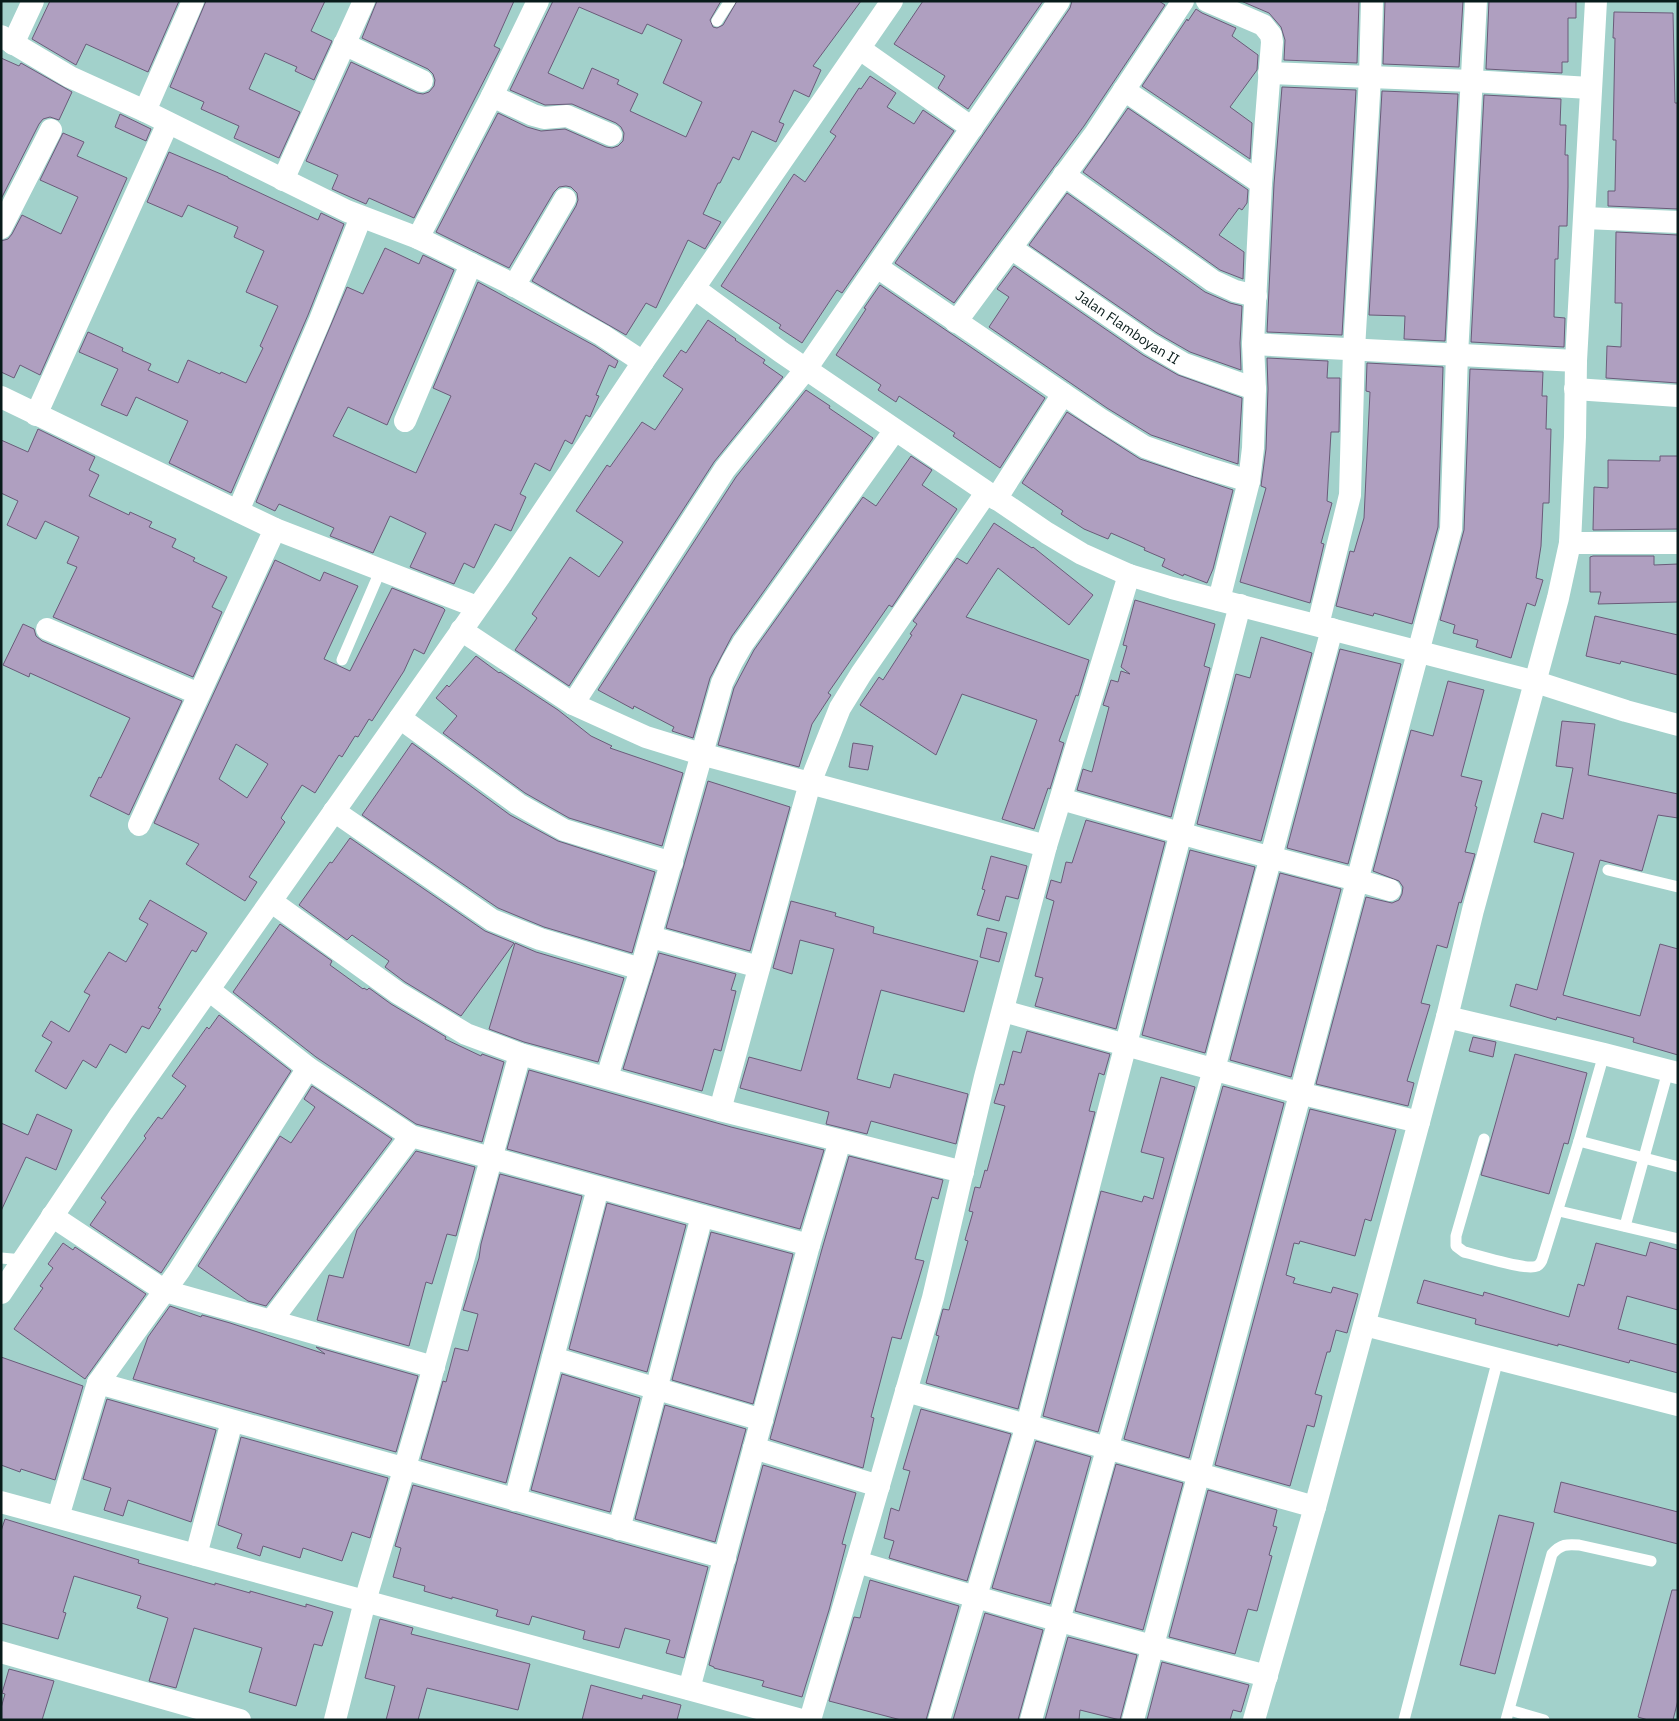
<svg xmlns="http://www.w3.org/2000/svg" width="1679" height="1721" font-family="'IBM Plex Sans',sans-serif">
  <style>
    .building { fill: #af9fc0; stroke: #6a5b79; fill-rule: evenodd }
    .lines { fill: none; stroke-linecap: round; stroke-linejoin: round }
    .lane { stroke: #fff; stroke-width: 11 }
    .street { stroke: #fff; stroke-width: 22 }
    .labels { text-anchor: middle; stroke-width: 5; stroke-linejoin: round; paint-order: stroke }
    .street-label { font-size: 14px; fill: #081b1a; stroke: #aeded8 }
  </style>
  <rect width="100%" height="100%" fill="#a2d1cb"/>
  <!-- building -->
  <g class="building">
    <path d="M50 1H179L148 72 86 44 76 65 32 39Z"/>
    <path d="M206 1H325L311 31 332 41 314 80 295 71 297 67 265 53 249 89 300 112 279 158 234 138 239 126 201 109 204 102 170 87Z"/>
    <path d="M377 1H514L494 46 500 49 414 218 369 198 366 204 332 189 338 175 306 161 351 62 417 93 423 94 429 92 434 86 435 80 433 74 428 69 362 38Z"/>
    <path d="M553 1H721L710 20 713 27 717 28 723 25 737 1H861L813 66 821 70 809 97 794 90 779 122 784 124 776 142 752 131 739 160 733 157 720 183H718L703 214 721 222 705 249 688 240 656 308 646 303 626 335 532 281 576 206 578 200 577 193 571 187 566 186 559 187 554 192 509 268 436 232 498 113 527 127 541 131 565 129 606 147 612 148 618 146 623 141 624 133 621 127 616 123 572 104 545 105 510 90ZM579 7 642 34 647 24 682 40 663 83 702 102 686 137 630 111 638 94 617 84 619 80 592 68 583 89 548 73Z"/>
    <path d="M923 1H1043L968 109 938 88 945 76 894 44Z"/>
    <path d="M1072 1H1159L1165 5 1084 126 954 303 895 263 1070 8Z"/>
    <path d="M1241 1H1359L1357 63 1284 60 1285 40 1281 27 1269 13Z"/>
    <path d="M1385 1H1463L1459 67 1383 64Z"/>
    <path d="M1489 1H1576V18H1568V62H1562V73L1486 69Z"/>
    <path d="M1196 9 1202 13 1236 28 1232 36 1258 55 1257 70 1230 107 1252 123 1250 159 1142 86 1187 19 1188 21Z"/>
    <path d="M1614 12 1673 13 1675 103H1678V209L1608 206V191H1615L1616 140H1613L1615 38H1613Z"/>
    <path d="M1 58 19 66 21 63 72 92 59 120 50 117 43 119 39 124 1 199Z"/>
    <path d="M870 76 896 93 887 107 914 124 923 110 954 131 842 293 837 290 802 343 779 328 781 325 721 286 794 174 805 182 836 136 830 132 859 88 861 89Z"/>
    <path d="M1282 87 1356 90 1342 335 1267 332 1274 184Z"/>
    <path d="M1382 91 1458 94 1445 341 1404 339 1405 316 1369 315Z"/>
    <path d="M1484 95 1561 99 1560 125H1566L1565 155H1568V187L1567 226H1559L1558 259H1555L1554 317 1565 318 1564 347 1471 342Z"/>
    <path d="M1128 108 1248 190 1247 203 1242 210 1239 208 1219 235 1244 252 1243 279 1220 270 1083 172Z"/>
    <path d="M120 114 151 129 146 141 115 127Z"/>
    <path d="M63 133 84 142 77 156 127 178 40 375 20 365 14 378 1 372V241L8 239 12 234 22 215 61 234 78 197 40 180Z"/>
    <path d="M169 152 228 177V178L318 220 321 213 344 224 308 315 231 493 169 463 188 421 136 397 127 416 101 405 118 369 79 352 88 332 123 348 122 351 151 364 148 370 178 383 188 360 220 374 221 372 246 383 263 348 260 346 278 306 246 292 264 251 234 237 238 227 188 205 182 217 147 202Z"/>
    <path d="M1067 193 1205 292 1230 303 1242 306 1240 343 1241 370 1190 352 1157 333 1029 245Z"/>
    <path d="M1616 232 1678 235V383L1606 378 1607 346 1621 347 1622 303H1615Z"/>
    <path d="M385 248 419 264 423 255 454 270 387 425 348 407 333 436 416 473 451 396 433 388 478 282 595 346 618 361 615 368 609 365 596 395 599 396 590 417 586 415 572 444 565 440 550 471 535 463 520 494 526 497 511 531 495 524 474 568 464 563 454 584 410 567 426 533 390 516 373 553 330 536 334 528 279 504 275 511 256 502 347 287 363 294Z"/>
    <path d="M1014 266 1143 355 1178 375 1242 398 1238 464 1151 435 1107 408 989 327 1009 297 997 289Z"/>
    <path d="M880 285 1045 398 1000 468 953 436 955 433 899 396 896 402 878 390 881 385 836 355 866 309 864 308Z"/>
    <path d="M708 320 736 339 735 340 765 360 763 363 783 377 714 462 569 686 515 650 537 618 532 614 570 557 599 577 623 542 576 511 607 465 610 467 642 422 655 430 683 389 663 376 681 350 686 353Z"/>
    <path d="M1267 358 1328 361 1327 378H1340L1339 432H1331L1327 501 1332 503 1321 543 1324 544 1310 603 1240 582 1266 488 1261 486 1266 449 1268 389Z"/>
    <path d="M1367 363 1443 367 1438 527 1412 624 1374 613 1373 616 1336 606 1350 551 1354 552 1364 518 1370 392 1366 391Z"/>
    <path d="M1470 369 1543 372 1542 396H1547L1546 429H1551L1549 503H1543L1541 546 1536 578 1543 580 1535 606 1527 603 1511 658 1476 647 1478 640 1453 633 1455 625 1440 620 1464 530Z"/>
    <path d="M806 390 830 406 829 408 873 438 732 636 710 678 693 738 672 731 674 727 634 706 633 709 598 690 736 477Z"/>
    <path d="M1067 412 1140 459 1233 490 1213 569 1207 583 1184 574 1183 576 1162 566 1165 559 1144 550 1145 548 1111 533 1108 539 1084 529 1061 514 1063 511 1022 483Z"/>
    <path d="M38 429 95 457 89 470 99 475 89 496 129 515 130 512 152 522 149 527 176 539 172 547 195 558 193 561 227 577 212 607 222 612 193 677 53 617 77 567 67 563 79 537 45 521 36 539 7 525 18 501 1 493V440L28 452Z"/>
    <path d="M911 456 932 470 922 485 957 509 892 607 889 605 828 693 831 695 812 724 799 767 718 745 734 688 754 650 863 497 876 506Z"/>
    <path d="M1660 456H1678V529L1593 530 1594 487 1608 488V460L1660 461Z"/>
    <path d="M994 523 1032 548 1033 547 1093 595 1069 625 998 568 966 617 1089 660 1078 696 1076 695 1059 741 1064 743 1050 789 1048 788 1034 829 1002 819 1037 720 962 694 936 755 860 705 879 677 883 680 912 635 910 634 917 624 913 621 957 558 967 564Z"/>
    <path d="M1593 556H1654V565L1678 564V602L1598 604 1601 592H1590V557Z"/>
    <path d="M275 560 320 581 324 572 358 586 324 659 350 671 392 588 443 608 445 610 424 654 414 649 404 671 372 721 369 719 358 737 355 736 342 757 339 755 315 793 302 785 281 818 285 822 249 877 257 882 245 901 186 864 199 844 154 823ZM236 744 268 764 247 798 219 779Z"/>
    <path d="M1135 600 1215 624 1204 666 1210 668 1171 817 1077 790 1083 769 1092 772 1109 707 1103 705 1111 680 1118 682 1121 671 1130 674 1121 667 1127 646 1123 645Z"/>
    <path d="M1595 616 1678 635V675L1621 661 1620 664 1586 656Z"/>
    <path d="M23 624 34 629 36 636 42 641 182 701 129 815 90 796 99 777 101 778 130 718 30 673 29 677 3 665Z"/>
    <path d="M1261 637 1312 653 1261 841 1197 824 1236 674 1250 678Z"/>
    <path d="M1340 649 1401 664 1348 864 1287 848Z"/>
    <path d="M476 656 499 673 500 672 558 710 591 736 612 746 610 748 683 773 662 846 569 818 525 793 443 733 457 716 436 698 447 685 449 687Z"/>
    <path d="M1448 681 1484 690 1461 776 1482 781 1475 806 1477 807 1465 852 1475 854 1461 903 1459 902 1447 948 1437 945 1421 1003 1430 1005 1407 1081 1414 1083 1408 1106 1316 1084 1366 897 1392 903 1399 900 1402 894 1403 887 1399 881 1373 871 1411 730 1433 736Z"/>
    <path d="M1562 721 1595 724 1588 775 1678 794V818L1658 815 1642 871 1600 860 1563 995 1640 1016 1660 944 1678 949V1055L1633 1042 1634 1038 1557 1017 1556 1020 1510 1006 1516 984 1537 990 1574 853 1534 842 1542 813 1563 819 1573 768 1556 766Z"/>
    <path d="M412 743 510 815 558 841 655 872 632 953 544 927 498 908 362 815Z"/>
    <path d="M853 743 873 746 868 770 849 767Z"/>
    <path d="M708 781 790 807 750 951 666 928Z"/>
    <path d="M1086 820 1165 842 1116 1029 1035 1006 1043 978 1035 976 1054 901 1046 898 1051 880 1061 883 1066 862 1072 863Z"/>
    <path d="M350 838 485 931 514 943 461 1016 405 982 385 967 389 961 352 935 347 940 299 905 330 862 332 863Z"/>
    <path d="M1190 850 1255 867 1205 1053 1142 1035Z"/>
    <path d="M991 856 1027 866 1018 899 1006 896 999 921 977 915 985 890 982 889Z"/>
    <path d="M1280 873 1341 889 1291 1077 1230 1060Z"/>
    <path d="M150 900 207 933 196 952 192 950 158 1008 161 1009 149 1029 142 1026 126 1053 110 1044 96 1068 83 1060 66 1089 35 1071 52 1042 42 1036 51 1021 69 1032 90 995 84 992 109 952 126 962 148 924 139 919Z"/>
    <path d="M791 901 836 913 835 916 874 927 873 933 978 961 964 1012 881 990 857 1079 890 1088 894 1074 968 1094 956 1144 871 1121 867 1134 826 1124 829 1112 740 1088 749 1057 801 1071 834 949 800 940 792 974 773 968Z"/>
    <path d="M280 924 332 961 330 965 363 989 364 988 367 990 369 988 391 1004 446 1037 445 1039 481 1056 482 1054 504 1062 482 1142 416 1124 316 1057 233 992Z"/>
    <path d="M987 928 1007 933 999 962 980 957Z"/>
    <path d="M515 943 536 952 624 978 598 1062 524 1042 489 1029Z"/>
    <path d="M659 953 736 974 731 990 736 991 721 1051 714 1049 702 1091 623 1069Z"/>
    <path d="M219 1015 291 1071 161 1273 90 1225 106 1202 101 1198 146 1138 144 1136 158 1117 162 1119 186 1086 172 1076 207 1027 209 1029Z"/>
    <path d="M1027 1031 1110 1054 1104 1075 1099 1073 1089 1111 1095 1112 1018 1409 926 1383 939 1336 936 1335 943 1309 949 1310 968 1241 965 1240 973 1212 969 1211 975 1187 980 1188 985 1170 987 1171 1005 1106 994 1103 1000 1084 1004 1085 1013 1051 1021 1053Z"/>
    <path d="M1473 1037 1496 1042 1493 1057 1469 1051Z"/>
    <path d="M1515 1054 1587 1073 1568 1144 1564 1143 1549 1194 1481 1175Z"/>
    <path d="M529 1070 731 1127 824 1150 800 1229 507 1149Z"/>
    <path d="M1161 1077 1195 1087 1098 1432 1043 1416 1101 1191 1142 1202 1144 1196 1153 1199 1164 1158 1141 1152Z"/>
    <path d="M312 1086 392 1139 266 1306 248 1301 198 1266 280 1136 291 1143 315 1107 304 1099Z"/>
    <path d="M1223 1086 1284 1103 1189 1458 1124 1439Z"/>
    <path d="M1310 1109 1396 1130 1371 1221 1365 1219 1355 1256 1300 1241 1299 1244 1294 1243 1286 1275 1295 1278 1293 1283 1331 1293 1333 1287 1358 1294 1347 1333 1336 1330 1330 1352H1327L1315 1394 1322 1396 1314 1427 1307 1425 1290 1486 1215 1465Z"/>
    <path d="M37 1114 72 1130 56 1170 26 1157 1 1211V1123L28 1135Z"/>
    <path d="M416 1151 475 1167 456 1236 447 1234 432 1284 426 1282 409 1346 317 1320 329 1275 343 1278 357 1230Z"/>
    <path d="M849 1156 943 1180 938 1199 932 1197 915 1259 924 1261 901 1339 892 1337 871 1417 874 1418 863 1468 770 1439 822 1249Z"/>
    <path d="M500 1174 582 1196 506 1483 421 1459 443 1381 446 1382 455 1348 468 1351 478 1314 463 1310 479 1258 481 1244Z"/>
    <path d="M607 1203 686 1225 647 1372 569 1349Z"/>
    <path d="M711 1232 793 1254 753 1404 672 1380Z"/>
    <path d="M1650 1242 1678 1250V1310L1627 1296 1618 1329 1678 1345V1373L1630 1360 1629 1363 1558 1344V1346L1475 1324 1476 1319 1417 1303 1424 1280 1483 1296 1484 1292 1569 1317 1578 1284 1584 1286 1596 1243 1646 1256Z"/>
    <path d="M63 1243 73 1250 75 1247 146 1294 85 1379 14 1329 43 1288 40 1286 53 1268 48 1264Z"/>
    <path d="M170 1306 201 1317 202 1315 230 1323 325 1354 316 1347 418 1376 396 1452 133 1379 148 1337Z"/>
    <path d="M1 1357 83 1386 55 1480 21 1469 20 1472 1 1465Z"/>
    <path d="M562 1374 640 1398 610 1512 531 1490Z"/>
    <path d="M107 1399 216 1430 191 1522 128 1500 123 1516 104 1510 111 1488 83 1479Z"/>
    <path d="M665 1405 746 1429 715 1542 635 1519Z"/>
    <path d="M921 1409 1011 1434 967 1581 889 1558 894 1541 884 1538 891 1508 899 1511 910 1471 903 1469Z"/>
    <path d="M241 1437 388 1478 370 1538 352 1532 342 1561 303 1548 300 1558 263 1546 260 1556 237 1548 242 1534 218 1525Z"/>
    <path d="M1036 1441 1091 1457 1050 1604 992 1588Z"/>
    <path d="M1116 1464 1183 1483 1143 1630 1075 1611Z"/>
    <path d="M763 1465 856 1493 842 1544 846 1545 829 1610 802 1697 762 1686 764 1681 714 1668V1667L709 1665Z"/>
    <path d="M1561 1482 1678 1512V1544L1554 1512Z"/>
    <path d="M413 1485 708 1567 684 1658 666 1653 670 1640 625 1628 619 1648 583 1639 585 1631 532 1616 529 1625 496 1616 498 1610 452 1597V1599L424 1591 425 1586 393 1577 401 1548 395 1546Z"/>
    <path d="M1208 1490 1277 1510 1273 1526 1277 1527 1269 1555 1272 1556 1257 1611 1248 1609 1235 1654 1169 1637Z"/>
    <path d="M1499 1515 1534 1523 1495 1674 1460 1665Z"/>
    <path d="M5 1519 139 1560 138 1563 215 1585V1583L250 1593V1591L306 1607V1604L333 1612 322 1646 314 1644 296 1706 249 1692 262 1648 194 1628 176 1688 149 1681 168 1618 137 1608 141 1596 74 1576 63 1612 66 1613 58 1639 1 1623V1531Z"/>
    <path d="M870 1580 959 1606 926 1720H901L829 1701 854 1617 860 1618Z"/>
    <path d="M1672 1590H1678V1700L1673 1720H1648L1638 1717Z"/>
    <path d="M985 1613 1043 1630 1018 1720H953Z"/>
    <path d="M380 1619 413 1628 411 1634 530 1664 518 1710 427 1688 418 1720H386L395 1686 365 1678Z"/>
    <path d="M1068 1637 1137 1655 1120 1720 1080 1710 1079 1720H1045Z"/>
    <path d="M1162 1662 1249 1685 1241 1712 1233 1710 1230 1720H1147Z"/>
    <path d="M9 1669 54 1681 42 1720H1V1708L5 1694 2 1693Z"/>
    <path d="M591 1685 642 1699 643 1695 681 1705 677 1720H582Z"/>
  </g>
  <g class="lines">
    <!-- lane -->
    <g class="lane">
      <path d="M717 21 730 1"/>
      <path d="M342 660 381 569"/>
      <path d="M1608 870 1678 887"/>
      <path d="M1484 1139 1456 1236V1246L1464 1252C1478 1255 1526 1271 1537 1266 1541 1264 1542 1261 1543 1257L1579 1141 1604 1054"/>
      <path d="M1579 1141 1678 1167"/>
      <path d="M1559 1211 1678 1239"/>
      <path d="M1625 1226 1668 1071"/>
      <path d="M1 1258 23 1260"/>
      <path d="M1510 1710 1544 1720"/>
      <path d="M1404 1720 1498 1359"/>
      <path d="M1506 1720 1552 1554C1561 1544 1567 1544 1579 1545L1651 1561"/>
    </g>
    <!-- street -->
    <g class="street">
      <path d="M1207 1 1263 25 1271 35 1272 42 1261 183 1253 344 1255 389 1253 448 1249 481 1219 600"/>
      <path d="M1 36 70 77 145 111 347 211 418 238 504 280 602 335 643 362"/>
      <path d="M13 44 33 1"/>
      <path d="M344 44 422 81"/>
      <path d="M860 49 972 128"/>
      <path d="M1269 73 1471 81 1590 88"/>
      <path d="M1124 90 1261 183"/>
      <path d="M492 96 533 115 544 118 567 116 611 135"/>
      <path d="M145 111 193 1"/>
      <path d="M1064 175 1213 281 1235 291 1256 296"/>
      <path d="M283 180 364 1"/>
      <path d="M1585 218 1678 222"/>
      <path d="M1 228 51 130"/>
      <path d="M418 238 492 96 538 1"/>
      <path id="s1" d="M1011 248 1150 344 1184 364 1255 389"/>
      <path d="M877 267 1100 419 1145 447 1199 466 1249 481"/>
      <path d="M514 286 565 199"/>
      <path d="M694 288 781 352 1047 533 1082 554 1129 575 1172 588 1536 682 1626 711 1678 725"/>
      <path d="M956 322 1095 134 1183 1"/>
      <path d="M1253 344 1576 361"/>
      <path d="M1575 389 1678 396"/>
      <path d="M1 397 275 529 477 607"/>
      <path d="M36 415 168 123"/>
      <path d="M405 421 471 264"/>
      <path d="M996 499 1063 394"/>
      <path d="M238 511 320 320 361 217"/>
      <path d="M1570 543H1678"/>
      <path d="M1318 625 1350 495 1354 349 1370 77 1372 1"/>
      <path d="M47 629 199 694"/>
      <path d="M461 630 573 704 646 737 701 754 1046 846"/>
      <path d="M573 704 725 469 806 369 1059 1"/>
      <path d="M400 718 518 804 564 830 672 863"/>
      <path d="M1061 799 1208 841 1357 880 1390 890"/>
      <path d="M334 811 492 920 540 939 641 969"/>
      <path d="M139 825 275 529"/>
      <path d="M272 902 398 993 466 1034 520 1054 720 1110 963 1172"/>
      <path d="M651 937 759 967"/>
      <path d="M209 990 308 1068 411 1136 809 1245"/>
      <path d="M1003 1011 1299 1093 1419 1122"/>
      <path d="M1447 1017 1604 1054 1678 1073"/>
      <path d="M607 1077 641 969 722 683 732 662 743 643 895 430"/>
      <path d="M720 1110 810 783 840 708 861 674 986 493"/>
      <path d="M52 1216 165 1291 434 1367"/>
      <path d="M1 1293 121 1114 502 573 643 362 892 1"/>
      <path d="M271 1321 411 1136"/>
      <path d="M1365 1325 1678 1405"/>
      <path d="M553 1358 762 1420"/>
      <path d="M98 1383 725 1558"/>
      <path d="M906 1391 1315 1507"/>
      <path d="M754 1448 879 1486"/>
      <path d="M515 1500 598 1188"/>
      <path d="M1 1502 802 1720"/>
      <path d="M58 1517 98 1383 179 1271 308 1068"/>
      <path d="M619 1529 702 1216"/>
      <path d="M196 1555 232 1421"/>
      <path d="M857 1562C993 1603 1129 1641 1267 1676"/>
      <path d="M1 1652 240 1720"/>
      <path d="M689 1689 809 1245 840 1141"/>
      <path d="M335 1720 365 1601 421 1413 520 1054"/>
      <path d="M810 1720 862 1544 933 1298 985 1077 1046 846 1129 575"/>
      <path d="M939 1720 1027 1425 1240 605"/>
      <path d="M1031 1720 1214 1069 1332 629"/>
      <path d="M1133 1720 1451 529 1457 355 1476 1"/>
      <path d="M1254 1720 1315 1507 1419 1122 1447 1017 1473 910 1558 598 1570 543 1575 437 1576 361 1596 1"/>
    </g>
  </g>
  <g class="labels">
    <!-- street labels -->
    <g class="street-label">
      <text dy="5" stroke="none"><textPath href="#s1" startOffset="141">Jalan Flamboyan II</textPath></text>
    </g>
  </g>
  <!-- border -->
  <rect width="1679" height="1721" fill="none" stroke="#081b1a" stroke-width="5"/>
</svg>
